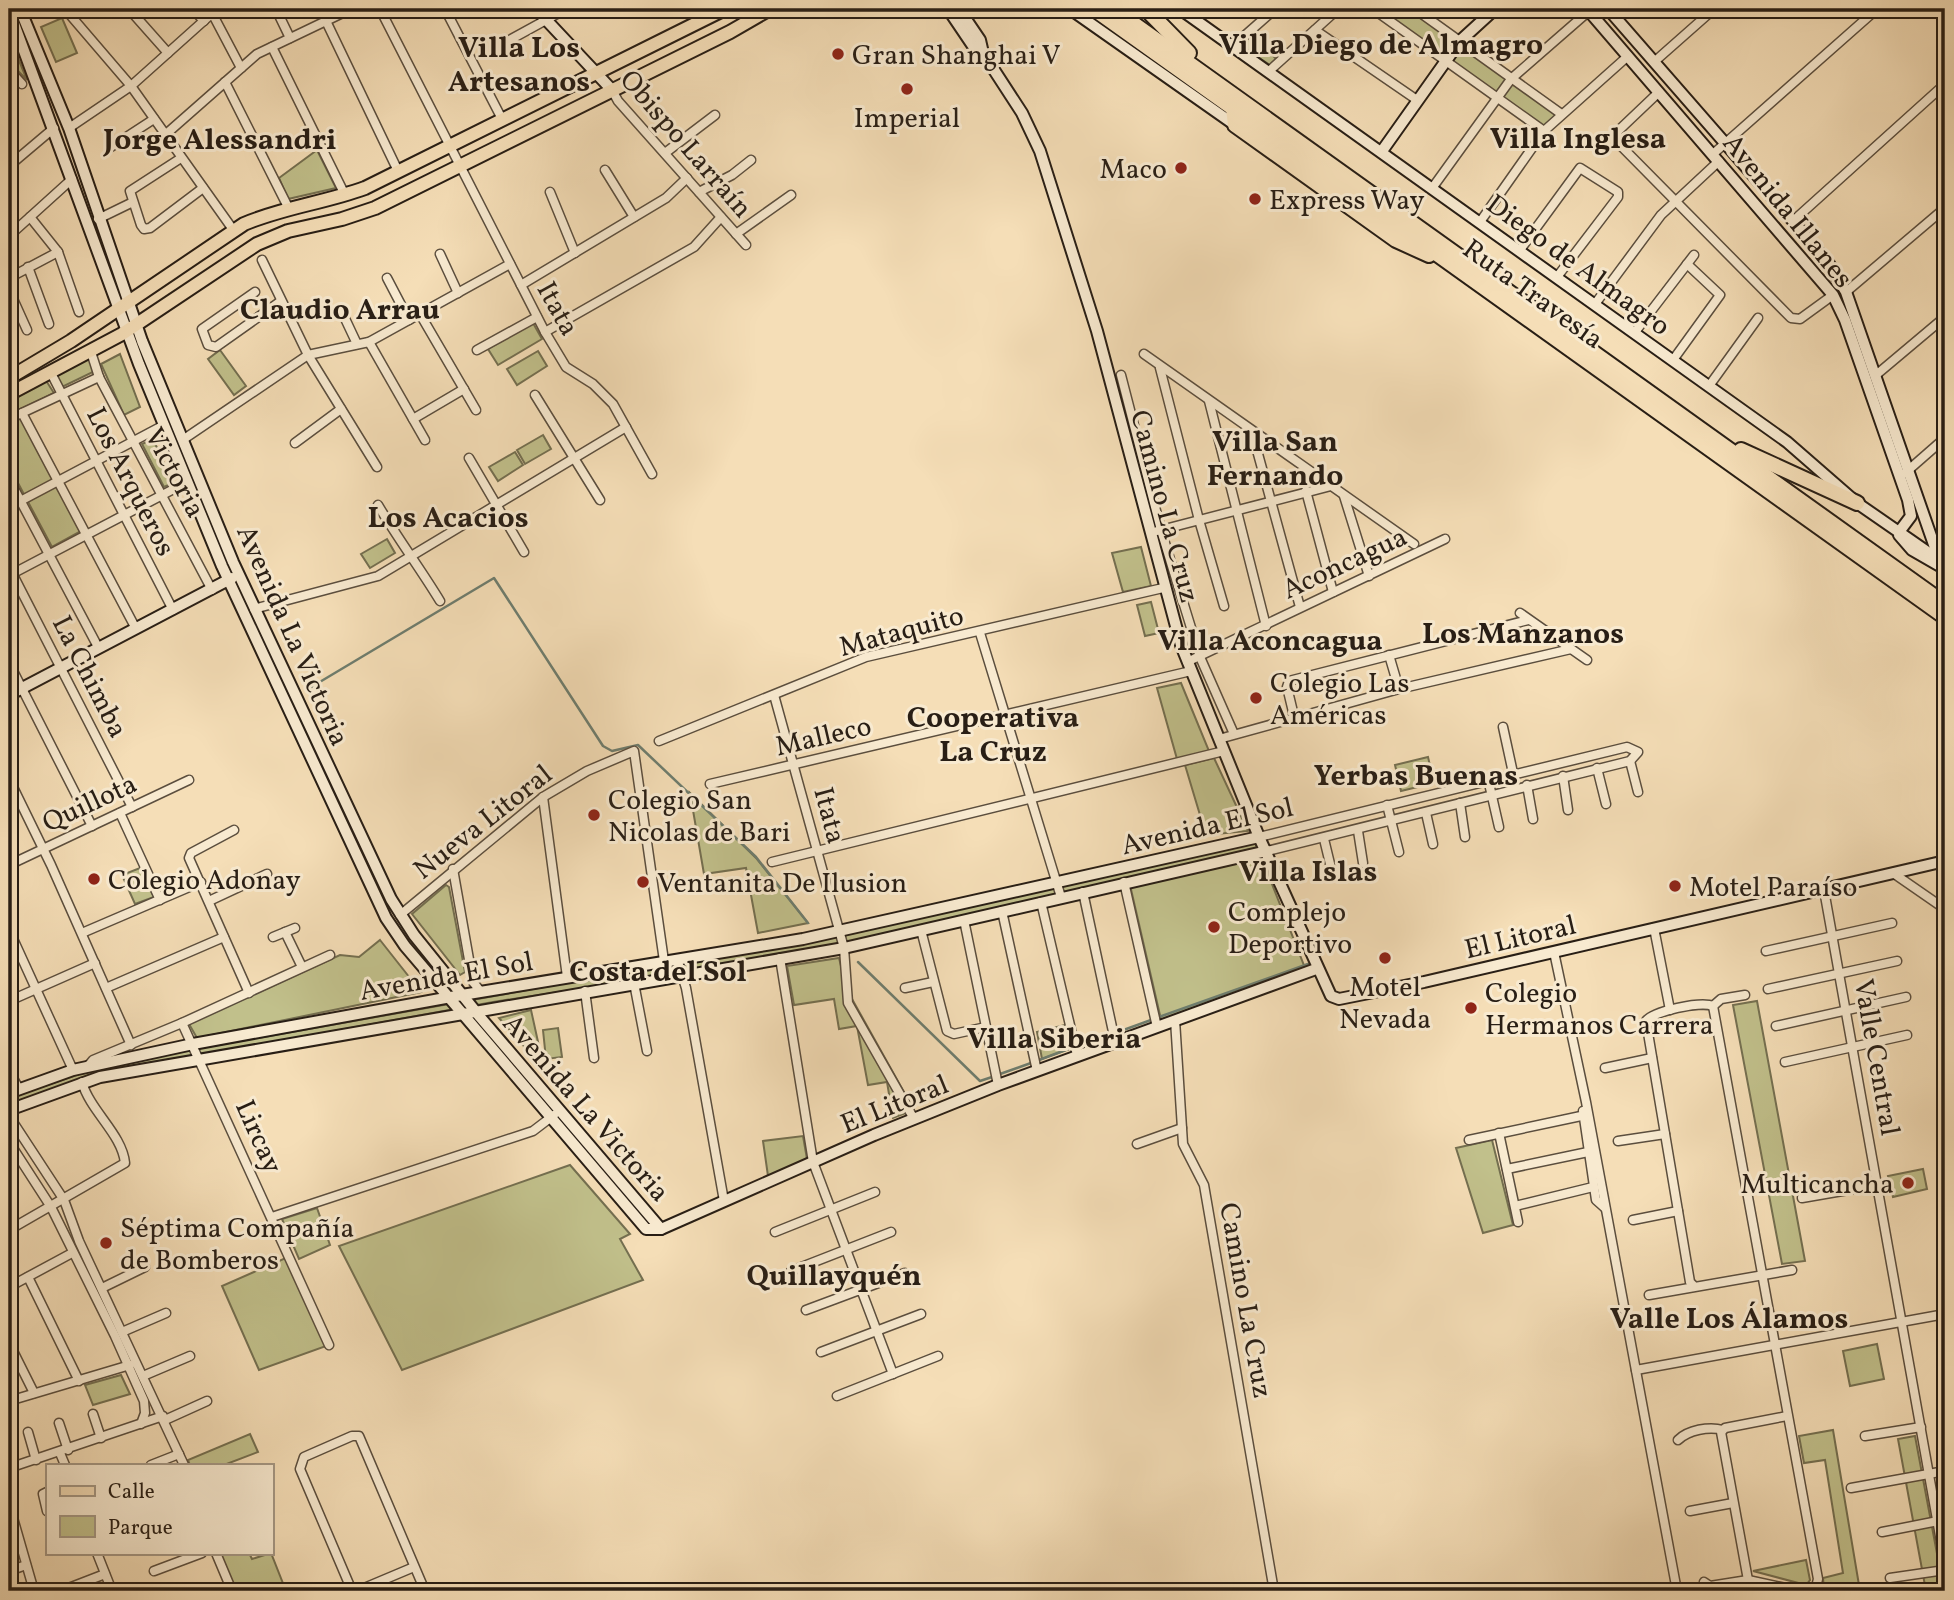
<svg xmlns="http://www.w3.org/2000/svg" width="1954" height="1600" font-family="Vollkorn,serif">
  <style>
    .green { fill: #c1c08b; stroke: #746f50; stroke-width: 2 }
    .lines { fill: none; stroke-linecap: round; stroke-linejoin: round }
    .stream { stroke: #6e7d6e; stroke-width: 2.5 }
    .street-casing { stroke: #5b4e3e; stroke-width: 11 }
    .secondary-casing { stroke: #281e15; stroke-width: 14 }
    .primary-casing { stroke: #281e15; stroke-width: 16 }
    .highway-casing { stroke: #281e15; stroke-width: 18 }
    .street { stroke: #f8ead0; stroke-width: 8 }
    .secondary { stroke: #f8ead0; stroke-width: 10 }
    .primary { stroke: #f5deb7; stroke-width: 12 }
    .highway { stroke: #f5deb7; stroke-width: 14 }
    .poi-dot { fill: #8f2418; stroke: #f8ead0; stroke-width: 2.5 }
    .labels { text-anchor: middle; stroke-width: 6; stroke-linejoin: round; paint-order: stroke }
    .poi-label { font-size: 28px; fill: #281e15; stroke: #f8ead0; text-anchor: start }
    .street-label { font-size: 28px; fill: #281e15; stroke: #f8ead0 }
    .neighbourhood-label { font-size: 30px; font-weight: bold; fill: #281e15; stroke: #f8ead0 }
  </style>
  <rect width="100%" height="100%" fill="#f5deb7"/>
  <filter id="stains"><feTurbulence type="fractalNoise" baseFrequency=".00286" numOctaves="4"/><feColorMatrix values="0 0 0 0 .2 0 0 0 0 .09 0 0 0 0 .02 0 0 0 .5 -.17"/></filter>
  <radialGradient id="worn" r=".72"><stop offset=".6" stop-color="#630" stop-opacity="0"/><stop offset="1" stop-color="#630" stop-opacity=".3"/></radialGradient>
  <!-- green -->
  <g class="green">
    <path d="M1376 9H1413L1558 114 1544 128Z"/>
    <path d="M62 18 77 53 56 62 41 27Z"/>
    <path d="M1252 32 1276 59 1270 65 1238 44Z"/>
    <path d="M9 36 27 80 9 62Z"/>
    <path d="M317 150 336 188 288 199 279 178Z"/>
    <path d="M533 323 542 339 498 365 488 349Z"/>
    <path d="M220 350 246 386 234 395 208 359Z"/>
    <path d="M538 351 547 366 517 385 507 369Z"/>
    <path d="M120 354 140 407 124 415 101 364Z"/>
    <path d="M89 357 95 371 62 387 56 374Z"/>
    <path d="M45 379 54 393 9 415V398Z"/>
    <path d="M21 413 83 530 52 547 9 466V419Z"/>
    <path d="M543 435 551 449 525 464 517 450Z"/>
    <path d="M153 439 173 483 164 487 142 444Z"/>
    <path d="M515 452 523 465 498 481 489 467Z"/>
    <path d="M387 539 395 553 370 568 361 554Z"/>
    <path d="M1141 547 1151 586 1123 592 1112 553Z"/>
    <path d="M1151 602 1159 633 1145 636 1137 605Z"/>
    <path d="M1181 683 1209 751 1177 759 1157 688Z"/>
    <path d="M1428 757 1434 783 1401 791 1395 765Z"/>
    <path d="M1214 758 1248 831 1206 835 1185 765Z"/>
    <path d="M690 793 756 858 808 923 758 933 746 868 704 874Z"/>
    <path d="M1255 840 1258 848 835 949 493 1002 98 1074 9 1106V1098L106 1065 668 965Z"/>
    <path d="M1261 856 1305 968 1162 1024 1130 885Z"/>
    <path d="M140 868 154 897 135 904 122 875Z"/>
    <path d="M446 885 449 887 465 972 460 975 412 914Z"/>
    <path d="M380 940 421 992 197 1038 189 1024 340 955 359 957Z"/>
    <path d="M839 958 847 990 914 1110 893 1118 887 1082 868 1085 857 1026 839 1029 834 999 794 1005 787 966Z"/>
    <path d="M1757 1001 1805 1261 1782 1264 1733 1005Z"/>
    <path d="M531 1010 544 1069 499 1018Z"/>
    <path d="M1065 1025 1069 1049 1042 1059 1037 1032Z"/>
    <path d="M558 1028 562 1057 546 1059 543 1030Z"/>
    <path d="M803 1136 807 1159 768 1176 763 1141Z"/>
    <path d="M1492 1140 1513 1225 1483 1233 1456 1148Z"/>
    <path d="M570 1165 630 1234 620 1239 643 1280 402 1370 339 1246Z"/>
    <path d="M1923 1169 1927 1189 1893 1197 1888 1176Z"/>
    <path d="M317 1208 330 1245 299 1259 282 1219Z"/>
    <path d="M288 1257 329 1345 259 1370 222 1286Z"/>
    <path d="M1877 1344 1884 1379 1850 1386 1843 1351Z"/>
    <path d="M121 1375 130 1394 93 1405 85 1385Z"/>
    <path d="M1833 1430 1860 1591 1824 1590 1823 1578 1843 1573 1825 1460 1804 1463 1799 1436Z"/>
    <path d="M250 1434 258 1452 224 1465H190L188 1460Z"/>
    <path d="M1915 1436 1944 1591H1926L1898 1439Z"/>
    <path d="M219 1553H249L252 1559 271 1553 286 1591H236Z"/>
    <path d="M1806 1560 1810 1580 1806 1585 1753 1571Z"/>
  </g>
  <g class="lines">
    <!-- stream -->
    <g class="stream">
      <path d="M308 689 494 578 603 746 612 751 638 745 756 857 808 923"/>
      <path d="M858 962 980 1081 992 1077"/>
      <path d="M1159 1017 1308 964"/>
      <path d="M1118 1032 1151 1020"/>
      <path d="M1079 1045 1109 1035"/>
      <path d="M1039 1060 1071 1048"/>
      <path d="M1000 1074 1031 1063"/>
    </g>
    <defs>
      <g id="street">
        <path d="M65 9 131 86 234 231"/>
        <path d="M129 9 168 53"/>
        <path d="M193 9 204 21"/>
        <path d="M276 9 290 38"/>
        <path d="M380 9 545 332 566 367 593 384 613 404 652 474"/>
        <path d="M445 9 502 119"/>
        <path d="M1373 9 1544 131"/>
        <path d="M1415 9 1560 113"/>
        <path d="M212 13 241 68"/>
        <path d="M1193 18 1204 9"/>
        <path d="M326 21 398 171"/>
        <path d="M1315 30 1417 100"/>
        <path d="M506 42 566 9"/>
        <path d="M1233 46 1275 9"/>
        <path d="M272 47 345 195"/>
        <path d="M1654 62 1714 9"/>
        <path d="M9 70 22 84"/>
        <path d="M1268 72 1338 9"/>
        <path d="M225 82 288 207"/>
        <path d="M612 90 618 101 746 245"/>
        <path d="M1659 92 1618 131 1616 139 1620 145 1791 318 1800 319 1833 295"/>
        <path d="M69 128 131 86 217 9"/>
        <path d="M165 135 257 54 351 9"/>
        <path d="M111 147 154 119"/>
        <path d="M665 153 715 115"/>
        <path d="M1713 154 1877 9"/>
        <path d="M181 158 130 191 141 225 144 229 150 228 203 188"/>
        <path d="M9 166 54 128"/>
        <path d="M605 170 634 217"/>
        <path d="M1433 187 1511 79 1589 11"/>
        <path d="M550 192 575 253"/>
        <path d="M699 192 732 175 751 160"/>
        <path d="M30 217 58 252"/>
        <path d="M98 219 133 202"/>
        <path d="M1793 221 1945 84"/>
        <path d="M1480 222 1544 131 1628 56"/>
        <path d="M736 234 791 195"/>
        <path d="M9 236 72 179"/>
        <path d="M1520 250 1580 168 1618 192V197L1557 277"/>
        <path d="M440 254 458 293"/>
        <path d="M262 260 308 355 377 467"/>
        <path d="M28 267 49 324"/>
        <path d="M9 278 58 252 79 312"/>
        <path d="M387 278 409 320"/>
        <path d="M521 285 666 198 687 178"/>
        <path d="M9 290 27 330"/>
        <path d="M255 292 202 329 208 345 216 347 281 301"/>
        <path d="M1846 292 1945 208"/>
        <path d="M1595 304 1661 215 1719 161"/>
        <path d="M341 310 357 344"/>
        <path d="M420 314 476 410"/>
        <path d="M545 332 694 247 721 217"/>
        <path d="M1635 332 1694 255"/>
        <path d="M369 342 425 440"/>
        <path d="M477 350 537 317"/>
        <path d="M91 352 99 377"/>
        <path d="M1144 354 1414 544"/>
        <path d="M1673 360 1720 295 1687 264"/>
        <path d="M1160 368 1199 520 1224 606"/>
        <path d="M51 373 173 610"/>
        <path d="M1121 375 1161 530 1200 657 1234 734"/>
        <path d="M1876 375 1945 317"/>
        <path d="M99 377 212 590"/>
        <path d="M1709 386 1758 318"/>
        <path d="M535 395 600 500"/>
        <path d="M1209 401 1266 626"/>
        <path d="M22 413 135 627"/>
        <path d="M9 419 99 377"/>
        <path d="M413 419 464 389"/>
        <path d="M1252 432 1300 607"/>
        <path d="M184 439 308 355 369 342 510 264"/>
        <path d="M295 443 341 409"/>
        <path d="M469 458 524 552"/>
        <path d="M1905 473 1945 438"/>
        <path d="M9 479 98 647"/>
        <path d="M1306 491 1333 592"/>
        <path d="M1344 496 1369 576"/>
        <path d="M378 505C398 539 420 568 440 601"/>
        <path d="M9 507 164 425"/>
        <path d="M1157 531 1331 486"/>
        <path d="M9 567 132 807"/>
        <path d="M10 575 187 482"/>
        <path d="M254 609 378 576 626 427"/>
        <path d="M1520 613 1587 660"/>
        <path d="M980 633 1061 897"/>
        <path d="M1389 655 1399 689"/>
        <path d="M1187 662 1445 539"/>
        <path d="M9 663 92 826"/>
        <path d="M774 695 844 948 848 1003 914 1119"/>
        <path d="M1294 716 1287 687 1289 681 1528 620"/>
        <path d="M1503 727 1513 773"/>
        <path d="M1219 739 1399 689 1571 649"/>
        <path d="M659 741 866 657 1163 588"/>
        <path d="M1630 761 1638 792"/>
        <path d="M1597 768 1606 804"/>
        <path d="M1563 776 1568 810"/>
        <path d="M9 779 51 865 131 1045"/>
        <path d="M1488 779 1499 827"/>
        <path d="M710 784 1191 671"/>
        <path d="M1527 785 1533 819"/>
        <path d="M543 797 567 977"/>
        <path d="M1460 803 1465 837"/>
        <path d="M1387 805 1399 852"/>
        <path d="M120 813 160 900"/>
        <path d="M1426 813 1433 844"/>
        <path d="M234 830 191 853 189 858 249 993"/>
        <path d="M1358 831 1363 863"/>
        <path d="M1259 837 1627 747 1638 752 1630 761 1267 851"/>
        <path d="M1324 839 1332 872"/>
        <path d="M772 862 1224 751"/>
        <path d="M9 865 189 780"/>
        <path d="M453 869 473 982 481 992"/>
        <path d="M1893 873 1945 909"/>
        <path d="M1124 882 1157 1027"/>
        <path d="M1824 890 1945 1564"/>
        <path d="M1083 892 1115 1041"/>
        <path d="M209 901 267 874"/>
        <path d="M1041 902 1077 1055"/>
        <path d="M1002 911 1037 1071"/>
        <path d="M400 915 543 797 587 771 634 751 664 961"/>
        <path d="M964 920 998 1085"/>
        <path d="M1654 928 1670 1010"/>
        <path d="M9 930 73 1070"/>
        <path d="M921 930 947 1031 954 1034 986 1027"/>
        <path d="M285 932 302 967"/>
        <path d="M82 933 201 882"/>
        <path d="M273 937 295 928"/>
        <path d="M1766 951 1892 923"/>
        <path d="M1554 952 1586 1102 1677 1591"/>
        <path d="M780 958 813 1162 893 1374"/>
        <path d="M677 959 686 988 724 1201"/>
        <path d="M634 983 647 1051"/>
        <path d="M106 988 224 937"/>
        <path d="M905 988 933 982"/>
        <path d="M1768 989 1897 961"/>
        <path d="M585 991 594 1058"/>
        <path d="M9 1001 95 963"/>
        <path d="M1713 1006 1818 1579 1815 1591"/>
        <path d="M1713 1006 1721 999 1745 995"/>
        <path d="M1175 1020 1183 1144 1204 1185 1274 1591"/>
        <path d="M182 1023 329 1345"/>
        <path d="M1776 1026 1906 997"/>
        <path d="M1785 1062 1907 1035"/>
        <path d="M88 1066 93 1060 182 1023 330 955"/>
        <path d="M1605 1068 1652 1058"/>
        <path d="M9 1071 19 1089"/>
        <path d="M1583 1111 1596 1200 1605 1208"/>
        <path d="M9 1116 64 1200 79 1241 184 1465"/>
        <path d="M1499 1133 1518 1222"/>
        <path d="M1469 1140 1581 1116"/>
        <path d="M1618 1141 1665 1134"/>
        <path d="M9 1142 51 1207 115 1336 144 1401 145 1413 141 1424"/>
        <path d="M1137 1144 1182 1128"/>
        <path d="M1507 1169 1588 1152"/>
        <path d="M1802 1198 1877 1185"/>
        <path d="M1515 1206 1593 1187"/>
        <path d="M272 1217 533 1131 554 1115"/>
        <path d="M1633 1220 1678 1211"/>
        <path d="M9 1230 125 1163C122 1134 90 1111 82 1082"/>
        <path d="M775 1232 875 1192"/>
        <path d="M791 1271 891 1232"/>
        <path d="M28 1277 79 1381"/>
        <path d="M1693 1285 1690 1282 1646 1021C1653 1011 1701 1001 1713 1006"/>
        <path d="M9 1287 72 1253"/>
        <path d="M102 1288 145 1267"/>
        <path d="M1649 1295 1792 1270"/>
        <path d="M806 1310 905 1273"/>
        <path d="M122 1332 166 1313"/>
        <path d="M9 1343 34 1393"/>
        <path d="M821 1352 921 1314"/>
        <path d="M1636 1370 1945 1314"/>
        <path d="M143 1376 190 1356"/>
        <path d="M837 1396 938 1356"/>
        <path d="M9 1401 130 1365"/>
        <path d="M93 1414 101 1438"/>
        <path d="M165 1420 207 1401"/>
        <path d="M59 1423 68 1450"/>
        <path d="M28 1432 36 1460"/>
        <path d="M1865 1436 1921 1427"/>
        <path d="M1678 1440C1688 1430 1709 1426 1723 1430"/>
        <path d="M60 1453 65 1465"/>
        <path d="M151 1465 179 1454"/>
        <path d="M9 1468 163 1416"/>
        <path d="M1851 1488 1945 1471"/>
        <path d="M47 1492 43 1494 47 1511"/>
        <path d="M9 1504 34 1591"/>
        <path d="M1690 1511 1733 1503"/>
        <path d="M1882 1532 1938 1521"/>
        <path d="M97 1553 112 1591"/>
        <path d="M216 1553 232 1591"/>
        <path d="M9 1571 26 1565"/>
        <path d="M154 1571 202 1553"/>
        <path d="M1890 1578 1945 1570"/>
        <path d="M1704 1582 1710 1586 1748 1580 1800 1591"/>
        <path d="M61 1591 105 1574"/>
        <path d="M352 1591 300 1469 304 1457 352 1436H359L425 1591"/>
        <path d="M357 1591 414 1567"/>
        <path d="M1750 1591 1721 1432 1725 1428 1787 1416"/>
      </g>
      <g id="secondary">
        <path d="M20 9 69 128 142 341 233 562 391 899 414 935 480 1017 661 1229"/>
        <path d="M536 9 612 90"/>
        <path d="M948 9 973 46 983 53 1022 113 1040 151 1097 331 1181 645 1259 837 1331 996 1339 999 1424 982 1945 861"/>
        <path d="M959 9 980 40 983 53"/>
        <path d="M1070 9 1235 125"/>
        <path d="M1180 9 1787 442 1857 503 1945 564"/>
        <path d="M1587 9 1833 295 1845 320 1908 500 1911 516 1899 532"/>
        <path d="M1608 9 1793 221 1829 264 1846 292 1939 559"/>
        <path d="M9 10 139 364 222 566 386 918 405 946 646 1229H661L874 1135 998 1085 1316 969"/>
        <path d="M1382 151 1460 41 1495 9"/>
        <path d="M1899 535 1912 550 1945 569"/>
        <path d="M9 695 232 578"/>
        <path d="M9 1093 73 1070 193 1044 462 995 803 939 1259 837"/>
        <path d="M9 1110 100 1077 844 948 1267 851"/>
      </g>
      <g id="primary">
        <path d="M9 378 71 341 244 224C284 207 324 203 365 188L725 9"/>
        <path d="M9 394 122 334 257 244 288 231 342 219 375 208 730 32 770 9"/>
      </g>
      <g id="highway">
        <path d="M1094 9 1945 617"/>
        <path d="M1113 9 1945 604"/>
        <path d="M1146 9 1189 53"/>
        <path d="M1233 108 1235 125 1396 240 1429 255"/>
        <path d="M1741 450 1857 503"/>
      </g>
    </defs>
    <!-- street casing -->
    <use href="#street" class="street-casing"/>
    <!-- secondary casing -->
    <use href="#secondary" class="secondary-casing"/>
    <!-- primary casing -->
    <use href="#primary" class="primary-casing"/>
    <!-- highway casing -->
    <use href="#highway" class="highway-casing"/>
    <!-- street -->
    <use href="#street" class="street"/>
    <!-- secondary -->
    <use href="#secondary" class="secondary"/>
    <!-- primary -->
    <use href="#primary" class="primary"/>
    <!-- highway -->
    <use href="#highway" class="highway"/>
  </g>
  <!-- markers -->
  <g class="poi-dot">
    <circle cx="838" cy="54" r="7"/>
    <circle cx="907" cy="89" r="7"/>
    <circle cx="1181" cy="168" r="7"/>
    <circle cx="1255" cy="199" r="7"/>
    <circle cx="1256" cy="698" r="7"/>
    <circle cx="594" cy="815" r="7"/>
    <circle cx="94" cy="879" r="7"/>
    <circle cx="643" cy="882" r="7"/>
    <circle cx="1675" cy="886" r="7"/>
    <circle cx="1214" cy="927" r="7"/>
    <circle cx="1385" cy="958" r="7"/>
    <circle cx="1471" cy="1008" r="7"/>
    <circle cx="1908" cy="1183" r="7"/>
    <circle cx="106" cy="1243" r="7"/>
  </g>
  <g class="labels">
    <!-- poi labels -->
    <g class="poi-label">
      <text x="852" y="64">Gran Shanghai V</text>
      <text x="907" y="127" text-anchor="middle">Imperial</text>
      <text x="1167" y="178" text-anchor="end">Maco</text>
      <text x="1269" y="209">Express Way</text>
      <text x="1270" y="692">Colegio Las<tspan x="1270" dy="32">Américas</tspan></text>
      <text x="608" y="809">Colegio San<tspan x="608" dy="32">Nicolas de Bari</tspan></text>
      <text x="108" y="889">Colegio Adonay</text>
      <text x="657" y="892">Ventanita De Ilusion</text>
      <text x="1689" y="896">Motel Paraíso</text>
      <text x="1228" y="921">Complejo<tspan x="1228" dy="32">Deportivo</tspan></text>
      <text x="1385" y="996" text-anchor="middle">Motel<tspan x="1385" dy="32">Nevada</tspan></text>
      <text x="1485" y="1002">Colegio<tspan x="1485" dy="32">Hermanos Carrera</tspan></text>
      <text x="1894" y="1193" text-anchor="end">Multicancha</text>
      <text x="120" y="1237">Séptima Compañía<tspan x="120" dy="32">de Bomberos</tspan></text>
    </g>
    <!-- street labels -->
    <g class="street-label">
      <text transform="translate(687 143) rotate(49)" y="10">Obispo Larraín</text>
      <text transform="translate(1789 210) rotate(51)" y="10">Avenida Illanes</text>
      <text transform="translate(1579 264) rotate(36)" y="10">Diego de Almagro</text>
      <text transform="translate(1534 293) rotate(36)" y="10">Ruta Travesía</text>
      <text transform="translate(559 308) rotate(61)" y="10">Itata</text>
      <text transform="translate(176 472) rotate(62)" y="10">Victoria</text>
      <text transform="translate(132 481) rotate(63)" y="10">Los Arqueros</text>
      <text transform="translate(1166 506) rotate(75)" y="10">Camino La Cruz</text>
      <text transform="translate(1344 562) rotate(-25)" y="10">Aconcagua</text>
      <text transform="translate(901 630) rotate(-15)" y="10">Mataquito</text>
      <text transform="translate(294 635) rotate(66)" y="10">Avenida La Victoria</text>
      <text transform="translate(91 676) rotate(63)" y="10">La Chimba</text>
      <text transform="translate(823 735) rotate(-13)" y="10">Malleco</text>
      <text transform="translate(89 802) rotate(-25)" y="10">Quillota</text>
      <text transform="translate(831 815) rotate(75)" y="10">Itata</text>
      <text transform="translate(482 821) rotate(-38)" y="10">Nueva Litoral</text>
      <text transform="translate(1207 825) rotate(-13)" y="10">Avenida El Sol</text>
      <text transform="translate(1520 936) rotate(-13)" y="10">El Litoral</text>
      <text transform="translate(446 975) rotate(-10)" y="10">Avenida El Sol</text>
      <text transform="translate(1878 1057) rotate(80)" y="10">Valle Central</text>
      <text transform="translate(894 1103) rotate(-22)" y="10">El Litoral</text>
      <text transform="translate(587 1107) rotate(49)" y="10">Avenida La Victoria</text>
      <text transform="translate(260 1136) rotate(66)" y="10">Lircay</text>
      <text transform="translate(1247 1300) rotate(80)" y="10">Camino La Cruz</text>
    </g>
    <!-- neighbourhood labels -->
    <g class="neighbourhood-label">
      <text x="1381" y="54">Villa Diego de Almagro</text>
      <text x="519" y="57">Villa Los<tspan x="519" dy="34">Artesanos</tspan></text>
      <text x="1578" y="148">Villa Inglesa</text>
      <text x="220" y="149">Jorge Alessandri</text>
      <text x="340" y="319">Claudio Arrau</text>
      <text x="1275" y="451">Villa San<tspan x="1275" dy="34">Fernando</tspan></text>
      <text x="448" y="527">Los Acacios</text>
      <text x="1523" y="643">Los Manzanos</text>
      <text x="1270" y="650">Villa Aconcagua</text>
      <text x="993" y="727">Cooperativa<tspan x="993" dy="34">La Cruz</tspan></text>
      <text x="1416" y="785">Yerbas Buenas</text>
      <text x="1308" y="881">Villa Islas</text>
      <text x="658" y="981">Costa del Sol</text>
      <text x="1054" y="1048">Villa Siberia</text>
      <text x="834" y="1285">Quillayquén</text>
      <text x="1729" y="1328">Valle Los Álamos</text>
    </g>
  </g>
  <!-- margin -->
  <rect width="1954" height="1600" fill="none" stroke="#f5deb7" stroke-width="35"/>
  <rect x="10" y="10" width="1933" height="1579" fill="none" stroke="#281e15" stroke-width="3.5"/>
  <rect x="18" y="18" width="1919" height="1565" fill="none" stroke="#281e15" stroke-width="2"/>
  <!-- legend -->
  <rect x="46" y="1464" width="228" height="91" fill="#f8ead0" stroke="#a59885" stroke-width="2"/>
  <rect x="60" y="1486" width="35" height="10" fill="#f5deb7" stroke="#a59885" stroke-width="2"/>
  <text x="108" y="1498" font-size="21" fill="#281e15">Calle</text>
  <rect x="60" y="1516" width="35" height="21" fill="#c1c08b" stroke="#a59885" stroke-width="2"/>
  <text x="108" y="1534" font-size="21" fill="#281e15">Parque</text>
  <rect width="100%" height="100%" filter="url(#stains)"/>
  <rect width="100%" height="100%" fill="url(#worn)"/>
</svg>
